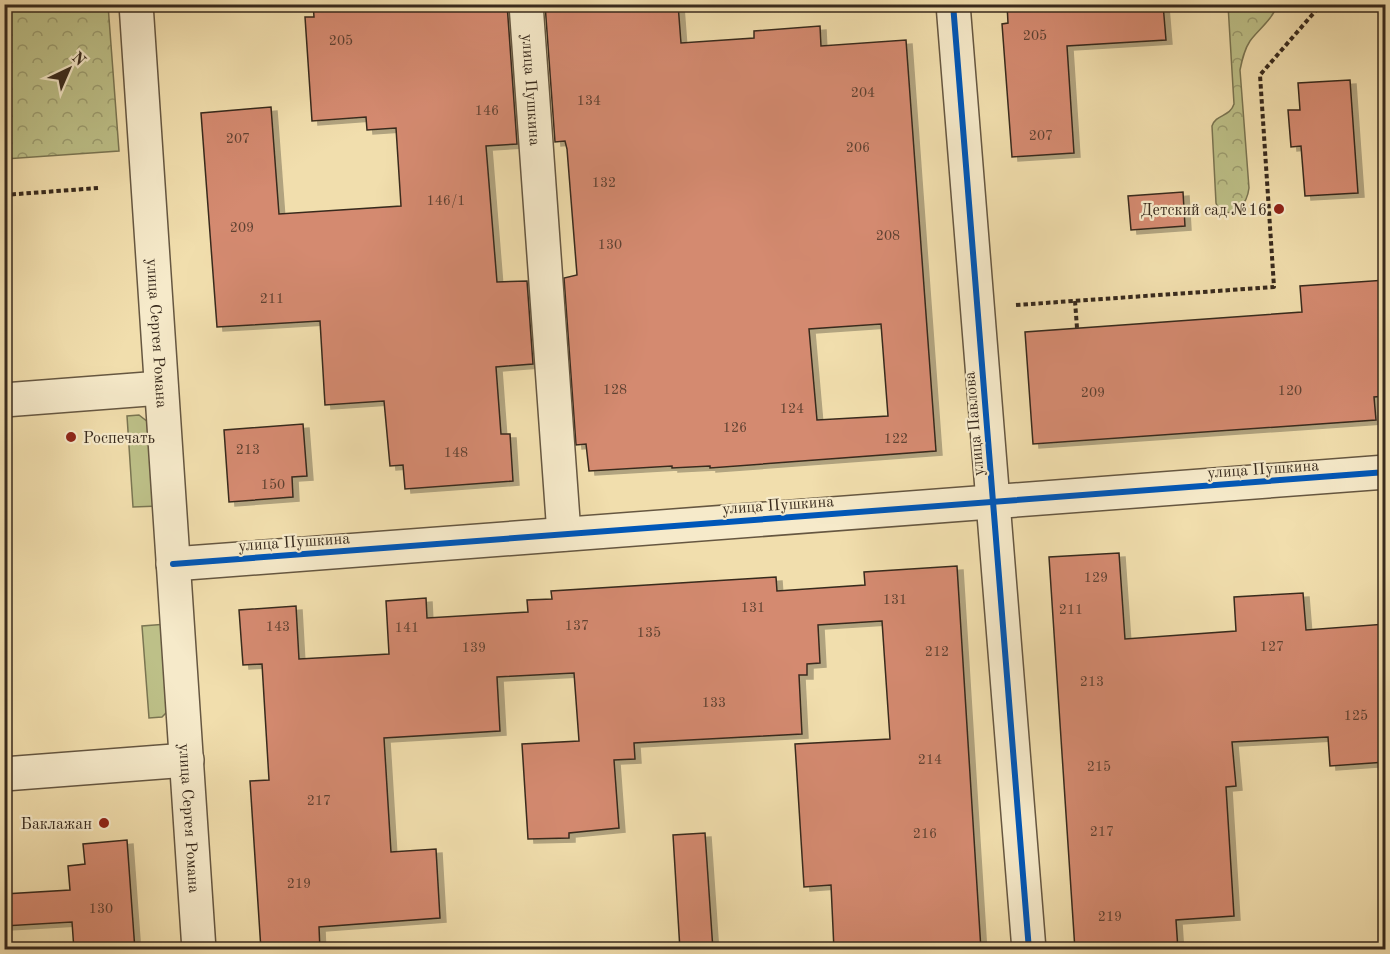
<svg xmlns="http://www.w3.org/2000/svg" width="1390" height="954" font-family="'Old Standard TT',serif">
  <style>
    .green { fill: #bdc088; stroke: #7a7552; stroke-width: 1.5 }
    .park { fill: url(#park-crowns); stroke: #7a7552; stroke-width: 1.5 }
    .building { fill: #d48a70; stroke: #382a1d; stroke-width: 1.5; fill-rule: evenodd; filter: url(#shadow) }
    .lines { fill: none; stroke-linecap: round; stroke-linejoin: round }
    .minor-casing { stroke: #665741; stroke-width: 36 }
    .path { stroke: #382a1d; stroke-width: 4; stroke-dasharray: 4.5 3; stroke-linecap: butt }
    .minor { stroke: #f6eaca; stroke-width: 33 }
    .cycleway-casing { stroke: #f6eaca; stroke-width: 10 }
    .cycleway { stroke: #0057b8; stroke-width: 6 }
    .poi-dot { fill: #8f2418; stroke: #f6eaca; stroke-width: 2 }
    .labels { text-anchor: middle; stroke-width: 4.5; stroke-linejoin: round; paint-order: stroke }
    .number-label { font-size: 14px; fill: #5f4232 }
    .street-label { font-size: 16px; fill: #382a1d; stroke: #f6eaca }
    .poi-label { font-size: 16px; fill: #382a1d; stroke: #f6eaca; text-anchor: end }
  </style>
  <defs>
    <pattern id="park-crowns" width="20" height="18" patternUnits="userSpaceOnUse" patternTransform="scale(1.5)"><rect width="20" height="18" fill="#bdc088"/><path d="M2 6a3 3 0 1 1 6 0M12 15a3 3 0 1 1 6 0" fill="none" stroke="#9b9c6f"/></pattern>
    <filter id="shadow"><feDropShadow dx="6" dy="4" stdDeviation="0" flood-color="#0004"/></filter>
  </defs>
  <rect width="100%" height="100%" fill="#f1dead"/>
  <filter id="stains"><feTurbulence type="fractalNoise" baseFrequency=".00333" numOctaves="4"/><feColorMatrix values="0 0 0 0 .2 0 0 0 0 .09 0 0 0 0 .02 0 0 0 .5 -.17"/></filter>
  <radialGradient id="worn" r=".72"><stop offset=".6" stop-color="#630" stop-opacity="0"/><stop offset="1" stop-color="#630" stop-opacity=".3"/></radialGradient>
  <!-- green -->
  <g class="green">
    <path d="M139 415 153 426 159 506 133 507 127 416Z"/>
    <path d="M167 624 168 711 162 717 149 718 142 626Z"/>
  </g>
  <!-- park -->
  <g class="park">
    <path d="M5 4 108 5 119 151 5 159Z"/>
    <path d="M1228 5H1277C1273 19 1258 30 1250 41 1244 50 1242 60 1240 70L1249 188C1247 204 1236 218 1219 210L1216 203 1212 126C1216 114 1230 117 1234 104Z"/>
  </g>
  <!-- building -->
  <g class="building">
    <path d="M313 4H507L517 144 486 146 497 282 527 281 533 364 496 367 501 434H510L513 481 405 489 403 465 390 466 384 401 325 405 320 321 217 327 201 113 271 107 279 214 401 206 396 128 367 130 366 117 312 121 305 17H314Z"/>
    <path d="M545 4H678L681 43 754 38V31L820 26 821 46 906 40 936 451 710 468V466L672 468V466L589 471 586 444 576 445 564 278 577 275 567 149 565 141 555 142ZM881 324 888 416 817 420 809 329Z"/>
    <path d="M1007 4H1055V8L1112 4H1163L1166 40 1067 46 1074 153 1012 157 1002 24 1008 23Z"/>
    <path d="M1350 80 1358 193 1305 196 1301 146 1291 147 1288 110H1300L1298 83Z"/>
    <path d="M1183 192 1185 226 1131 230 1128 196Z"/>
    <path d="M1386 280V396L1374 397 1376 420 1033 444 1025 332 1302 312 1300 286Z"/>
    <path d="M303 424 307 476 292 477 293 497 229 502 224 430Z"/>
    <path d="M1119 553 1125 639 1236 631 1234 597 1303 593 1306 630 1386 624V762L1330 766 1328 737 1232 742 1236 786 1226 787 1234 916 1176 920 1178 950H1075L1049 557Z"/>
    <path d="M957 566 981 950H834L831 885 804 887 795 744 890 739 882 621 818 625 820 663 807 664V675H799L802 734 634 743 635 759 614 760 619 828 569 833V838L528 839 522 744 579 741 574 673 497 677 500 731 384 738 391 852 436 849 440 918 319 927 320 950H261L250 781 269 780 262 664 243 665 239 610 296 606 299 659 389 654 386 601 426 598 427 618 528 612 527 600 552 599 551 591 776 577 777 591 865 585 864 572Z"/>
    <path d="M705 833 713 950H680L673 835Z"/>
    <path d="M127 840 135 950H74L72 922 4 926V894L70 890 68 866 85 864 83 844Z"/>
  </g>
  <g class="lines">
    <defs>
      <g id="minor">
        <path id="s1" d="M136 4 199 950"/>
        <path id="s2" d="M526 4 564 534"/>
        <path d="M953 4 1029 950"/>
        <path d="M4 400 161 388"/>
        <path d="M173 564 1386 472"/>
        <path d="M4 774 187 760"/>
      </g>
    </defs>
    <!-- minor casing -->
    <use href="#minor" class="minor-casing"/>
    <!-- path -->
    <g class="path">
      <path d="M4 195 98 188"/>
      <path d="M1075 301 1077 328"/>
      <path d="M1016 305 1274 287 1260 75 1318 8 1317 4"/>
    </g>
    <!-- minor -->
    <use href="#minor" class="minor"/>
    <defs>
      <g id="cycleway">
        <path d="M953 4 1029 950"/>
        <path d="M173 564 1386 472"/>
      </g>
    </defs>
    <!-- cycleway casing -->
    <use href="#cycleway" class="cycleway-casing"/>
    <!-- cycleway -->
    <use href="#cycleway" class="cycleway"/>
  </g>
  <!-- markers -->
  <g class="poi-dot">
    <circle cx="1279" cy="209" r="6"/>
    <circle cx="71" cy="437" r="6"/>
    <circle cx="104" cy="823" r="6"/>
  </g>
  <g class="labels">
    <!-- number labels -->
    <g class="number-label">
      <text x="1035" y="40">205</text>
      <text x="341" y="45">205</text>
      <text x="863" y="97">204</text>
      <text x="589" y="105">134</text>
      <text x="487" y="115">146</text>
      <text x="1041" y="140">207</text>
      <text x="238" y="143">207</text>
      <text x="858" y="152">206</text>
      <text x="604" y="187">132</text>
      <text x="446" y="205">146/1</text>
      <text x="242" y="232">209</text>
      <text x="888" y="240">208</text>
      <text x="610" y="249">130</text>
      <text x="272" y="303">211</text>
      <text x="615" y="394">128</text>
      <text x="1290" y="395">120</text>
      <text x="1093" y="397">209</text>
      <text x="792" y="413">124</text>
      <text x="735" y="432">126</text>
      <text x="896" y="443">122</text>
      <text x="248" y="454">213</text>
      <text x="456" y="457">148</text>
      <text x="273" y="489">150</text>
      <text x="1096" y="582">129</text>
      <text x="895" y="604">131</text>
      <text x="753" y="612">131</text>
      <text x="1071" y="614">211</text>
      <text x="577" y="630">137</text>
      <text x="278" y="631">143</text>
      <text x="407" y="632">141</text>
      <text x="649" y="637">135</text>
      <text x="1272" y="651">127</text>
      <text x="474" y="652">139</text>
      <text x="937" y="656">212</text>
      <text x="1092" y="686">213</text>
      <text x="714" y="707">133</text>
      <text x="1356" y="720">125</text>
      <text x="930" y="764">214</text>
      <text x="1099" y="771">215</text>
      <text x="319" y="805">217</text>
      <text x="1102" y="836">217</text>
      <text x="925" y="838">216</text>
      <text x="299" y="888">219</text>
      <text x="101" y="913">130</text>
      <text x="1110" y="921">219</text>
    </g>
    <!-- street labels -->
    <g class="street-label">
      <text dy="6" stroke="none"><textPath href="#s2" startOffset="86">улица Пушкина</textPath></text>
      <text dy="6" stroke="none"><textPath href="#s1" startOffset="330">улица Сергея Романа</textPath></text>
      <text transform="translate(973 424) rotate(-95)" y="6">улица Павлова</text>
      <text transform="translate(1263 468) rotate(-4)" y="6">улица Пушкина</text>
      <text transform="translate(778 504) rotate(-4)" y="6">улица Пушкина</text>
      <text transform="translate(294 541) rotate(-4)" y="6">улица Пушкина</text>
      <text dy="6" stroke="none"><textPath href="#s1" startOffset="816">улица Сергея Романа</textPath></text>
    </g>
    <!-- poi labels -->
    <g class="poi-label">
      <text x="1267" y="215">Детский сад №16</text>
      <text x="83" y="443" text-anchor="start">Роспечать</text>
      <text x="92" y="829">Баклажан</text>
    </g>
  </g>
  <!-- margin -->
  <rect width="1390" height="954" fill="none" stroke="#f1dead" stroke-width="24"/>
  <rect x="6" y="6" width="1378" height="942" fill="none" stroke="#382a1d" stroke-width="3"/>
  <rect x="12" y="12" width="1366" height="930" fill="none" stroke="#382a1d" stroke-width="1.5"/>
  <!-- north arrow -->
  <g transform="translate(69 69) rotate(44)" stroke="#f6eaca" stroke-width="4.5" paint-order="stroke">
  <path d="M0-4.5L10 22L0 15L-10 22Z" fill="#382a1d"/>
  <text y="-9" font-size="16" font-weight="bold" text-anchor="middle" fill="#382a1d">N</text>
  </g>
  <rect width="100%" height="100%" filter="url(#stains)"/>
  <rect width="100%" height="100%" fill="url(#worn)"/>
</svg>
